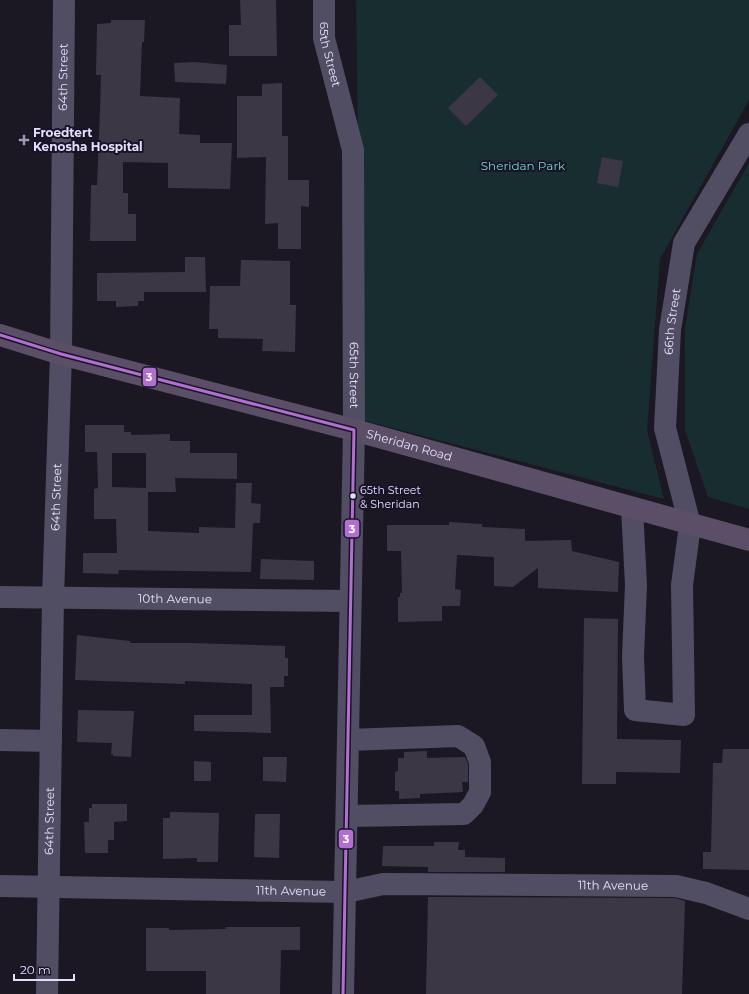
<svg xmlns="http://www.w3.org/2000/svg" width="749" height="994" font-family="Montserrat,sans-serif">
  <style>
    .green { fill: #182d30 }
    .building { fill: #3b3744; fill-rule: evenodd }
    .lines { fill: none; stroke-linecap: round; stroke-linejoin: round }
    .minor { stroke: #514e63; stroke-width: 22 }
    .major { stroke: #5a4f66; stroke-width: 22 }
    .bus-1-casing { stroke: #191328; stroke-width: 6 }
    .bus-1 { stroke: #b36fd0; stroke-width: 3 }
    .poi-dot { fill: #9e99b0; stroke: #191328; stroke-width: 1.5 }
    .bus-dot { fill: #e4defc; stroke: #191328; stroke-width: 1.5 }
    .labels { text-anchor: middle; stroke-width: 4; stroke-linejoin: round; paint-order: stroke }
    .bus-label { font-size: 11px; fill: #e4defc; stroke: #191328; text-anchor: start }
    .street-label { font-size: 12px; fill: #e4defc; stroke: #191328 }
    .poi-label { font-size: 12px; font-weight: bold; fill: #e4defc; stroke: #191328; text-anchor: start }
    .park-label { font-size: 12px; fill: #71d5c6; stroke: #191328 }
    .line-badge { stroke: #191328; stroke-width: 1.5 }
    .badge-label { font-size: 11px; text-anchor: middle; font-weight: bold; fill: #fff }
  </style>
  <rect width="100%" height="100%" fill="#1b1823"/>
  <!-- green -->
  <g class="green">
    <path d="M356 0H749V100L660 259 647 430 664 499 362 420Z"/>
    <path d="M749 163V509L708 497 685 430V328L697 254Z"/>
  </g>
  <!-- building -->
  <g class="building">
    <path d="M240 0H276L277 56H229V25H241Z"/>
    <path d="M111 20H145L144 42H142L140 96 180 98 179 134 200 135V143H232L230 189 168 188V163L123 162V193H128V214H136V241H90L91 185H97L100 110 101 75H96L97 24 111 23Z"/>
    <path d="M195 62 227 65 226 84 175 82 174 63Z"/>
    <path d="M480 77 498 95 466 126 448 108Z"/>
    <path d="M282 83V136H288V180H309V207L301 206V249H278V223L265 224 266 157 237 158V96H262V84Z"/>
    <path d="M602 157 623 161 618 187 597 183Z"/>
    <path d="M185 257H205L206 292H144V301H138V306L116 307V301H97V273L185 272Z"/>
    <path d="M241 260 290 261V305H296L295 352 262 351 263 339 218 338V329H209L210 286H240Z"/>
    <path d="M85 425H124V432H131V435L170 434V441H190V453H237V479L175 478 176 492H148V531L199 533V527L235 528 236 483H252L251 503 261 504 260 523H253L251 572 119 570 118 574 83 573V553H117L116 519H94V489L98 488 97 452H85ZM112 453H146V488L112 487Z"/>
    <path d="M449 522 482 524V527L525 529V541L571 540 572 551 619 562 618 592 538 588V568L513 587 494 586V557L457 555 455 589 461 590 460 606H442V621L398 622V597H400V593H402L401 551H387V525H449Z"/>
    <path d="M261 559 314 561V580L260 579Z"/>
    <path d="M584 618 618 619 617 739 681 740 680 773 616 772V784H582Z"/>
    <path d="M77 635 130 641V643H193L285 646V658H288V676H284V687H270L271 733 194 731V715H252V684L185 681V684L75 680Z"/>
    <path d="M78 710 134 711 131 757 113 756V754H111L112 743 77 742Z"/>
    <path d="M723 749H749V870L703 869V852H711L713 763H722Z"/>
    <path d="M427 751V758L465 757 468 764V782H462L463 792 420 794V798L399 799V791H395V772L398 771V758H404V752Z"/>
    <path d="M263 757H287L286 782 263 781Z"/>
    <path d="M194 761 211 762V781H194Z"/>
    <path d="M92 804H127V821L114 822V840H108V853H85L84 822H89V808H92Z"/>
    <path d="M170 812 219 813 218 862H197V858L163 859V818H170Z"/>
    <path d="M255 814H280L279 858 254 857Z"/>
    <path d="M434 842H459L458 850H465V857L505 858V872H428V867L382 866 383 846H434Z"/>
    <path d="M428 897 675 898 685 901 682 994H426Z"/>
    <path d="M226 927H300V950H281L280 994H206V971H146V928H169V930L226 929Z"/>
  </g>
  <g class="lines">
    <!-- minor -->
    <g class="minor">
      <path id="s1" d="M324 0V38L353 150 354 430 343 994"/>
      <path id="s2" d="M632 508 636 585 633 656 635 710 684 715 682 585 690 525 665 428 670 330 684 243 749 134"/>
      <path id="s3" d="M0 597 349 601"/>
      <path d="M0 740 51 741"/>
      <path d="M347 816 464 814 473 805 480 792V762L474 746 458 736 348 740"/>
      <path id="s4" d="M0 886 346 892 383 884 676 886 706 893 749 909"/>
      <path id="s5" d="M47 994 53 598 61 354 64 0"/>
    </g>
    <!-- major -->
    <path class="major" id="s6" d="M0 335 61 354 354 430 749 540"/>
    <defs>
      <path id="bus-1" d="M0 335 61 354 354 430 343 994"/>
    </defs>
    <!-- bus-1 casing -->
    <use href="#bus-1" class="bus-1-casing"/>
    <!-- bus-1 -->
    <use href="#bus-1" class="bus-1"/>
  </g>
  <!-- markers -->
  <path class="poi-dot" d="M22 134h4v4h4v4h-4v4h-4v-4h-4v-4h4z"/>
  <circle class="bus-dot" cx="353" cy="496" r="3.5"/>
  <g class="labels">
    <!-- bus labels -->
    <g class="bus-label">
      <text x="360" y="494">65th Street<tspan x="360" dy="14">&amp; Sheridan</tspan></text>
    </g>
    <!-- street labels -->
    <g class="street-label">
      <text dy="4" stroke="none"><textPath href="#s1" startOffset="55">65th Street</textPath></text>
      <text dy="4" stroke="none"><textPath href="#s5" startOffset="917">64th Street</textPath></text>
      <text dy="4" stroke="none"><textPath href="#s2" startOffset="649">66th Street</textPath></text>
      <text dy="4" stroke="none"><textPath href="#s1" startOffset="379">65th Street</textPath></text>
      <text dy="4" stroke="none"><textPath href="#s6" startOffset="424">Sheridan Road</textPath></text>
      <text dy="4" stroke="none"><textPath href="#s5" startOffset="497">64th Street</textPath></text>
      <text dy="4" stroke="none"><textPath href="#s3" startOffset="175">10th Avenue</textPath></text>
      <text dy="4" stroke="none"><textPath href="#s5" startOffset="173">64th Street</textPath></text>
      <text dy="4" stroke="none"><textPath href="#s4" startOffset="614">11th Avenue</textPath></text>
      <text dy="4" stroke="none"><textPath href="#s4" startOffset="291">11th Avenue</textPath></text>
    </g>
    <!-- poi labels -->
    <g class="poi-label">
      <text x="33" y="137">Froedtert<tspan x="33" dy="14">Kenosha Hospital</tspan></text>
    </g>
    <!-- park labels -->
    <g class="park-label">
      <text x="523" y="170">Sheridan Park</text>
    </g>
  </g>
  <g class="line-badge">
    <rect x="142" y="367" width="15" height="20" rx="4" fill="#b36fd0"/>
    <rect x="344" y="519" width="16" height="19" rx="4" fill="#b36fd0"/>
    <rect x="338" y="829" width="16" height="20" rx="4" fill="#b36fd0"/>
  </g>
  <g class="badge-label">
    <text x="149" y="381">3</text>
    <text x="352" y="533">3</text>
    <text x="346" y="843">3</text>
  </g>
  <!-- scale -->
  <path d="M14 974v6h60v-6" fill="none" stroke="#e4defc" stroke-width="2"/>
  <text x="20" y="974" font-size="12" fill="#e4defc" stroke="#191328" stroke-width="3" paint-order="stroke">20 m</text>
</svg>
